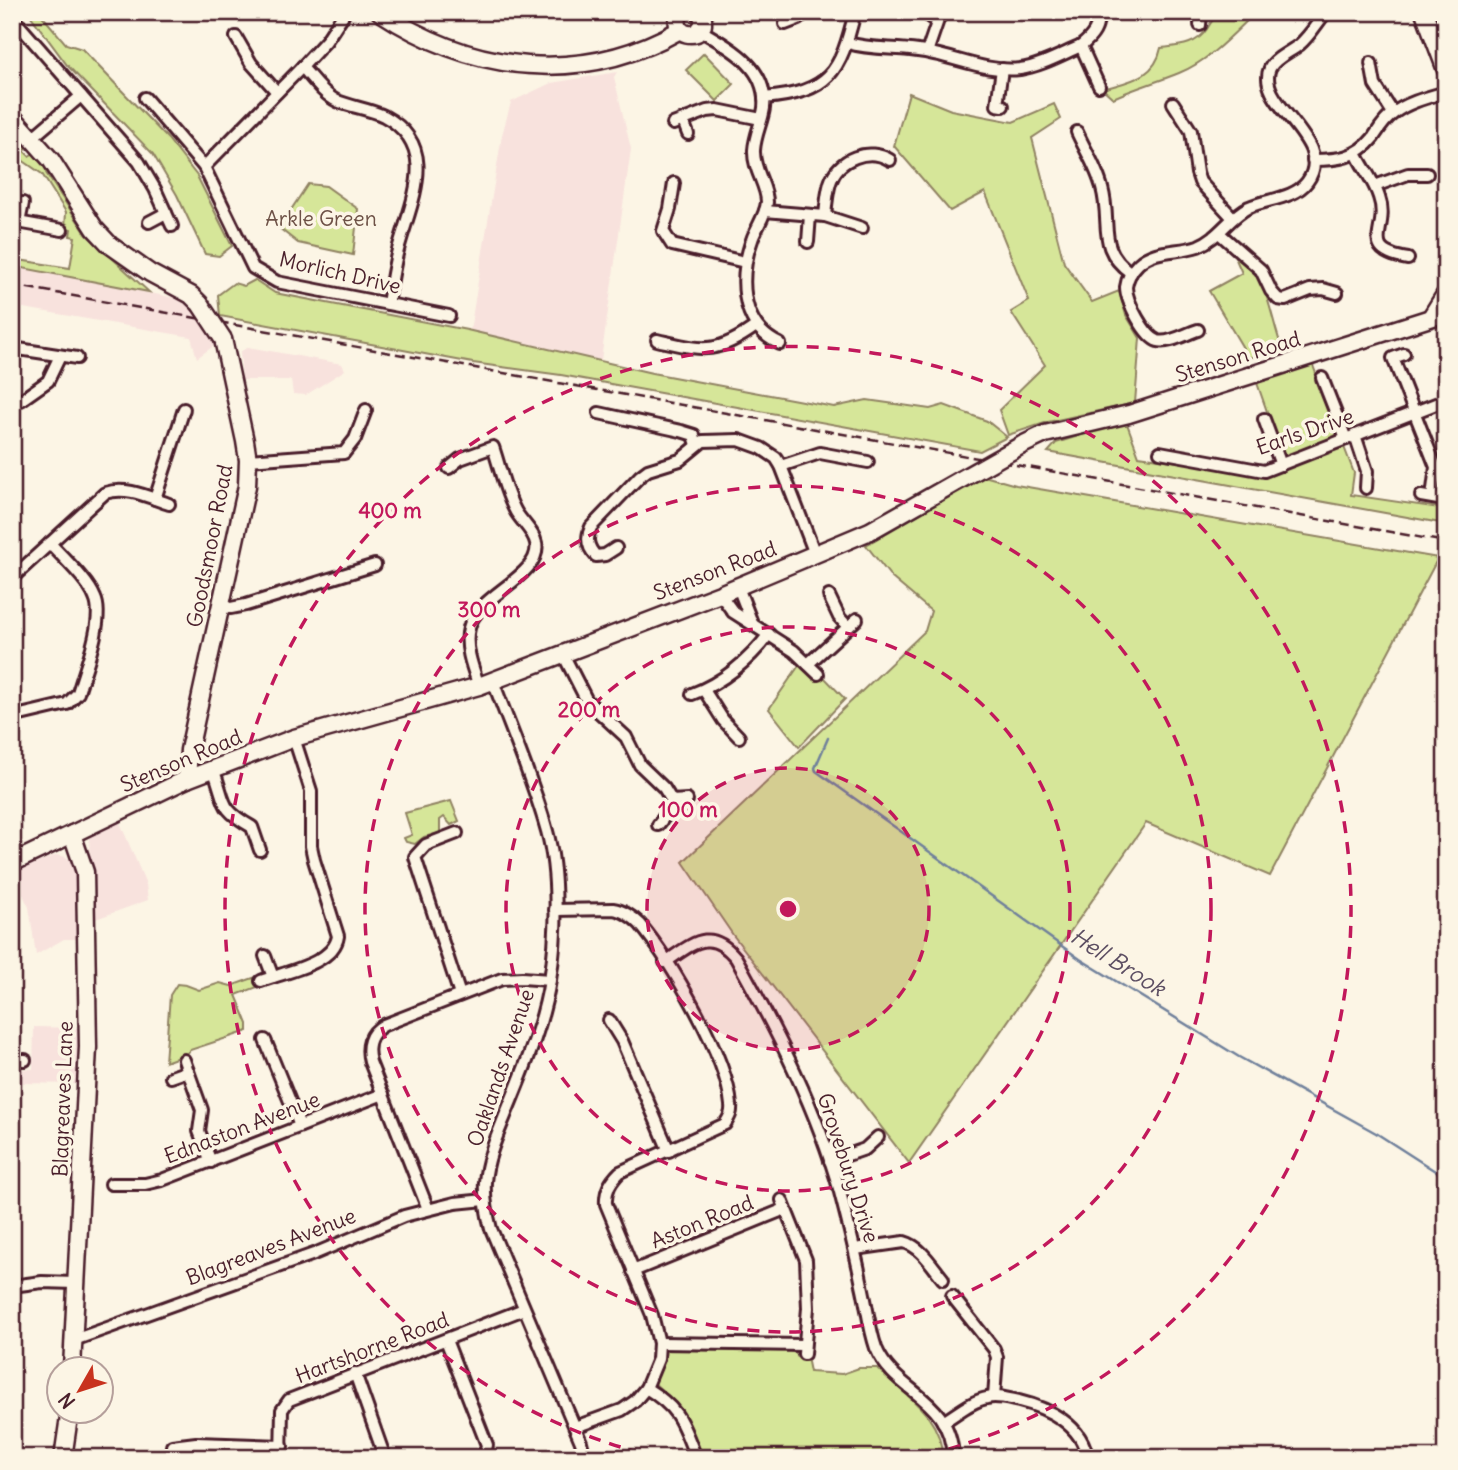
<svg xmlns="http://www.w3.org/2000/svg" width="1458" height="1470" font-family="Delius,sans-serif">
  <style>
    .built { fill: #f8e2dd }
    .green { fill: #d6e699; stroke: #908262; stroke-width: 2 }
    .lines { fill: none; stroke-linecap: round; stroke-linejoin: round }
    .stream { stroke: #6f809b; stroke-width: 2.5 }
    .street-casing { stroke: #4a1f2b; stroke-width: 16 }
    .secondary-casing { stroke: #4a1f2b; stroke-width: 21 }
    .street { stroke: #fcf5e5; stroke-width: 10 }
    .secondary { stroke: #fcf5e5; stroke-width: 16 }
    .rail { stroke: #4a1f2b; stroke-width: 2.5; stroke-dasharray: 10 5; stroke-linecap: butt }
    .secondary-bridge-casing { stroke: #4a1f2b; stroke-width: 21; stroke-linecap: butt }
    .secondary-bridge { stroke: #fcf5e5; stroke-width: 16 }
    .ring { fill: none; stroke: #c2185b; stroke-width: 3.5; stroke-dasharray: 12 9 }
    .labels { text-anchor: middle; stroke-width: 7; stroke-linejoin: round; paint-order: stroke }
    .park-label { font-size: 21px; fill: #6d5146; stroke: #fcf5e5 }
    .street-label { font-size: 21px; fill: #4a1f2b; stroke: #fcf5e5 }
    .water-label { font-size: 23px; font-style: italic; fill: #5d4f63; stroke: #fcf5e5 }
    .centre { fill: #c2185b; stroke: #fcf5e5; stroke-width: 3.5 }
    .ring-label { font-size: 21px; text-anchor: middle; font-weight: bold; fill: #c2185b; stroke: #fcf5e5; stroke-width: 7; stroke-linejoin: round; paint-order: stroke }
  </style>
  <rect width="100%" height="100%" fill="#fcf5e5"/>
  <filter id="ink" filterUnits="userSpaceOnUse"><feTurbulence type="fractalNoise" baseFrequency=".0143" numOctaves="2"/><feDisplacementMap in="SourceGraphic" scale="14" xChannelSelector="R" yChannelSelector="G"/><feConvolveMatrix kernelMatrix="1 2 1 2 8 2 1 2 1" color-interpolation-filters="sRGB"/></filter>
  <g filter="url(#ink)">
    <!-- built -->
    <g class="built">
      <path d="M617 72 614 77 631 149 601 360 469 337 502 135 511 102 551 83Z"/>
      <path d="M12 266 186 300 215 345 197 358 191 337 12 306Z"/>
      <path d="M248 347 342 364 345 370 306 395 293 394 291 380H242L240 352Z"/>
      <path d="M118 818 146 884 148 900 93 920 89 837 92 832Z"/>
      <path d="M56 855 66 857 73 862 77 872 80 939H64L36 955 29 907 12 873Z"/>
      <path d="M34 1027 81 1028 80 1084 19 1083V1069H33Z"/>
    </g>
    <!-- green -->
    <g class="green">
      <path d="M28 12H39L66 44 82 49 168 139 197 176 232 246 219 256 205 254 177 195 153 154 67 65Z"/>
      <path d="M1221 12H1256C1233 34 1209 61 1179 73 1157 82 1135 88 1113 98L1103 89C1130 81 1155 78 1161 48 1178 46 1196 46 1207 29 1212 21 1213 18 1221 12Z"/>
      <path d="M704 53 734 84 717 101 686 70Z"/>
      <path d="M909 93 951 110 1013 122 1054 104 1061 119 1032 138 1064 263 1092 302 1119 291 1126 315 1140 338 1135 403 1048 422 1008 435 999 410 1045 365 1011 312 1029 301 985 192 950 211 894 146Z"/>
      <path d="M12 129 28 146 24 151 29 156 34 153 48 170 46 173 87 235 149 292 12 266V259L70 268 75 237 70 236 71 229 65 228 66 212 42 174 22 160 19 163 12 160Z"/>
      <path d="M308 184 326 186 358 209 353 255 298 243 279 228Z"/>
      <path d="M1235 257C1242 263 1250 268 1256 275 1270 295 1273 325 1282 348L1249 358 1209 291 1242 273Z"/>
      <path d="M255 280 275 293 467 330 652 373 834 407 867 400 930 409 944 405 987 421 1007 437 980 451 561 375 473 363 220 316 218 295 234 283 244 286Z"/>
      <path d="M1312 363 1354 473 1351 495 1446 509V524L1048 452 1056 443 1126 421 1139 456 1263 474 1286 466 1256 380Z"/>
      <path d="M984 476 1016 485 1438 558 1270 876 1146 823 909 1163 733 935 683 862 925 631 931 611 892 578 866 545Z"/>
      <path d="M800 664 818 681 824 677 845 699 799 747 769 709Z"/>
      <path d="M451 801 459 821 451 825 444 817 440 820V833L424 837 415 844 406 842 404 838 412 835 405 813Z"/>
      <path d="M256 977 260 986 236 995 248 1024V1031L190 1050 187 1054 165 1062 170 995 177 984 186 985 199 990 220 983 231 986Z"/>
      <path d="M669 1347 790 1351 807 1357 810 1372 842 1374 859 1368H877C904 1395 943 1416 942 1458H701L689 1425 677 1404 654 1383 663 1355Z"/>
    </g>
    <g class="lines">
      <!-- stream -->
      <path class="stream" d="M828 738 815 768 816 771 1080 959 1239 1057 1376 1133 1446 1178"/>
      <defs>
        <g id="street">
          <path d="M12 17 139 162 155 189 172 226"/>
          <path d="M1098 17 1115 12"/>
          <path d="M785 24 798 19 805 12"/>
          <path d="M400 25 409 12"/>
          <path d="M1200 25 1201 13"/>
          <path d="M700 30C730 48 768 67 764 108 762 122 755 135 754 150 753 170 767 185 767 202 766 214 758 225 753 237 739 274 738 325 780 344"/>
          <path d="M236 37 251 63 277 92"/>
          <path d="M848 43C872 50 894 47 918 51 952 55 985 73 1020 69 1041 66 1062 54 1081 46 1092 37 1101 27 1096 12"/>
          <path d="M1081 46 1099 86"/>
          <path d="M927 52 938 20 931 18"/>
          <path d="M1371 63 1375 85 1393 113"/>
          <path d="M302 67C312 78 324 95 337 101 352 107 369 109 384 116 440 146 412 199 399 246 394 264 391 285 388 304"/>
          <path d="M1002 69 997 105 1003 106"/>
          <path d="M145 98 204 167 253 268 277 282 449 316"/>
          <path d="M764 98C830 92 840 73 855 12"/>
          <path d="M1173 103 1191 131 1197 173 1200 182 1233 218"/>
          <path d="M683 121 688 134"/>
          <path d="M673 124 707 111 717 110 761 119"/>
          <path d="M1077 132C1085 150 1097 168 1102 188 1112 224 1096 248 1131 273"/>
          <path d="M32 138 81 96"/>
          <path d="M1356 153C1363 168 1374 181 1379 197 1391 230 1356 250 1408 259"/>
          <path d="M1313 160C1337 160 1357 158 1373 138 1379 129 1385 119 1394 113 1408 102 1429 97 1446 92"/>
          <path d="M204 167 302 67 326 41 345 12"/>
          <path d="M674 183 670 209 663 231 672 245 745 262"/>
          <path d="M1375 186 1408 174H1427"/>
          <path d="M765 211 825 216 862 228"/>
          <path d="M825 216C826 205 827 193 830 183 838 158 869 147 890 160"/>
          <path d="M12 221 62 230"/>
          <path d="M149 222 166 213"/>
          <path d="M19 223 23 203"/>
          <path d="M1219 233 1261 270 1271 291 1278 299 1285 300 1310 290 1323 289 1337 293"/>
          <path d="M808 242 810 215"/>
          <path d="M1198 330C1187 333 1169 344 1158 341 1145 337 1126 301 1126 287 1127 279 1132 270 1138 264 1155 248 1178 253 1198 246 1219 238 1229 217 1249 207 1267 199 1294 199 1307 182 1338 141 1254 104 1270 68 1275 58 1290 52 1299 45 1310 36 1317 23 1326 12"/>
          <path d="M657 340C702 350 715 356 756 326"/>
          <path d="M12 348 77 358"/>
          <path d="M1404 354 1393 358 1436 467 1432 497"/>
          <path d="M1322 378 1346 439"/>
          <path d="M21 400 48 381 60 356"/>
          <path d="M599 413 681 431 694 435 697 445"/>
          <path d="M1264 419 1281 465"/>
          <path d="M1355 435 1367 471 1366 488"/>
          <path d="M1160 452 1264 471 1446 400"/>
          <path d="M248 460 344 453 355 439 366 410"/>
          <path d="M781 466 820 453 868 462"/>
          <path d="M449 468 460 459 493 447C500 467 505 493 516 512 522 522 534 532 536 543 543 576 476 595 469 628 464 646 473 669 479 686"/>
          <path d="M1421 496 1444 500"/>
          <path d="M155 499 184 409"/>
          <path d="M616 548 605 555 596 556C587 547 586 538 591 527L640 476 648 470 680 460 703 441 739 440 761 448 776 458 781 466 815 554"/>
          <path d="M12 578 105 493C127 486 148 497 169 504"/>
          <path d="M738 587 752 623"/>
          <path d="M720 594 733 612 794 651 818 674"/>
          <path d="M829 596 839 617 848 627"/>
          <path d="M220 607 231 608 246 605 375 565"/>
          <path d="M563 654 587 701 626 737 640 765 664 788 672 801"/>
          <path d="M808 664 857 619"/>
          <path d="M493 681C511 730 533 780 547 831 559 874 557 936 550 980 543 1025 524 1069 507 1111 498 1134 487 1157 485 1182 484 1198 487 1214 491 1229L581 1442 585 1458"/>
          <path d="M704 690 723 720 739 737"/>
          <path d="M692 694C722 683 750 660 769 634"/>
          <path d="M12 717 67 704 78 693C85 669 105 619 95 598 88 580 63 558 50 543"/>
          <path d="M213 769C227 803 217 807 252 827L260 850"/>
          <path d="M658 825 669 811 672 801 687 800"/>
          <path d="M457 833 426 845 415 857 460 995"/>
          <path d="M555 910 613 909C622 910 633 917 640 924 671 961 727 1057 731 1105 732 1113 729 1118 725 1124L620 1172C611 1181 605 1190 606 1204L652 1315 659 1343 658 1359 646 1388 635 1401 622 1410 575 1427"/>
          <path d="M265 956 273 977"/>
          <path d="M665 962C693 944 710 926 736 958 778 1033 817 1110 840 1192 848 1223 856 1254 862 1285 867 1306 869 1328 876 1348 895 1394 951 1396 953 1458"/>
          <path d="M261 981C285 972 334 964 338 936L314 860 311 846V791L294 738"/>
          <path d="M609 1020 622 1041 669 1151"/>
          <path d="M265 1040 300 1126"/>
          <path d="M12 1060H25"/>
          <path d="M184 1060 202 1110 199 1131 211 1162"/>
          <path d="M171 1077 188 1071"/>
          <path d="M830 1161 865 1149 878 1137"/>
          <path d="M111 1184H145L162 1180 383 1094"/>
          <path d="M782 1200 806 1260 808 1308 804 1354"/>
          <path d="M428 1209 370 1062C366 1047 369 1033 384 1025L502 979 522 978 550 980"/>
          <path d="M855 1249 904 1242C922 1247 932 1266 943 1279"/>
          <path d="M633 1271 785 1209"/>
          <path d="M12 1286 42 1282 75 1283"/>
          <path d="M952 1296 994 1349 997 1357 994 1397"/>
          <path d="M74 1340 314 1254 404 1216 455 1203 485 1200"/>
          <path d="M446 1340 487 1445 484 1458"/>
          <path d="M659 1343 803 1345"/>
          <path d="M355 1373 385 1458"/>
          <path d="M646 1388C680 1409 682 1422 696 1458"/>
          <path d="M943 1422C957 1414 971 1401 987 1398 997 1395 1009 1399 1019 1401 1048 1408 1083 1425 1087 1458"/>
          <path d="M172 1446 196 1443 282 1446"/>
          <path d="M281 1458 282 1410 289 1400 524 1309"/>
        </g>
        <g id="secondary">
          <path d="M380 12C473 73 581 86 680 30"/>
          <path d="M681 12C672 25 682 38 697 33L703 25V17L699 12"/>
          <path d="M1424 12 1446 70"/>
          <path d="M12 116 51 160 95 229 110 245 150 273 191 295 200 304"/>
          <path d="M1431 317 1446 293"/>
          <path d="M1022 445 1045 434 1129 414 1446 313"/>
          <path d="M187 779 189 750 247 486 248 460 245 441 223 339"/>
          <path d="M72 834 85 872 88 1047 72 1368"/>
          <path d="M12 863 187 779 294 738 479 686 720 594 870 531 960 480"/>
          <path d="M63 1458 70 1410"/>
        </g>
      </defs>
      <!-- street casing -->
      <use href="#street" class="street-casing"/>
      <!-- secondary casing -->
      <use href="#secondary" class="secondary-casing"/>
      <!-- street -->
      <use href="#street" class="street"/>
      <!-- secondary -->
      <use href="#secondary" class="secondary"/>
      <!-- rail -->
      <path class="rail" d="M12 285 1446 542"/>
      <defs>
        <g id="secondary-bridge">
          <path d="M200 304 223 339"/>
          <path d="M960 480 1022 445"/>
        </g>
      </defs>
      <!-- secondary-bridge casing -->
      <use href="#secondary-bridge" class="secondary-bridge-casing"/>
      <!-- secondary-bridge -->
      <use href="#secondary-bridge" class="secondary-bridge"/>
    </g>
  </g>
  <!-- distance rings -->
  <circle cx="788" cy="909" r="141" fill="#c2185b" fill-opacity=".12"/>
  <g class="ring">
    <circle cx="788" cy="909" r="141"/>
    <circle cx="788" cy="909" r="282"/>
    <circle cx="788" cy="909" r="423"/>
    <path d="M661 1458A563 563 0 1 1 915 1458"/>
  </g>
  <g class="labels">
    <!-- park labels -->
    <g class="park-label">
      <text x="321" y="226">Arkle Green</text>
    </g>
    <!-- street labels -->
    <g class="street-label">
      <text transform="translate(340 273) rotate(13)" y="7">Morlich Drive</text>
      <text transform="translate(1238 357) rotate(-17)" y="7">Stenson Road</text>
      <text transform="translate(1305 432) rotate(-19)" y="7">Earls Drive</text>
      <text transform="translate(210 546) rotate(-79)" y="7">Goodsmoor Road</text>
      <text transform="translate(715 571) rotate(-21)" y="7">Stenson Road</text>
      <text transform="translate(181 761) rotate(-23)" y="7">Stenson Road</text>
      <text transform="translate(501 1068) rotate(-71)" y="7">Oaklands Avenue</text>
      <text transform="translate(63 1099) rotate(-88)" y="7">Blagreaves Lane</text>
      <text transform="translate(242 1128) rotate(-21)" y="7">Ednaston Avenue</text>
      <text transform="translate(848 1168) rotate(72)" y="7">Grovebury Drive</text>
      <text transform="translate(702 1222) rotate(-22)" y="7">Aston Road</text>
      <text transform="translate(271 1247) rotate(-21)" y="7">Blagreaves Avenue</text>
      <text transform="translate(372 1348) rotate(-21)" y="7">Hartshorne Road</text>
    </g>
    <!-- water labels -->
    <g class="water-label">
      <text transform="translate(1118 962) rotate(32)" y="8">Hell Brook</text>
    </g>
  </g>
  <circle cx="788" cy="909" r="10" class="centre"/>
  <g class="ring-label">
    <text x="390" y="518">400 m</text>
    <text x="489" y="617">300 m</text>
    <text x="589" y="717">200 m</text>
    <text x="688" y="817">100 m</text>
  </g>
  <!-- margin -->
  <rect width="1458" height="1470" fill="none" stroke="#fcf5e5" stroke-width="42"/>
  <rect x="21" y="21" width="1416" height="1428" fill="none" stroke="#4a1f2b" stroke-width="2.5" filter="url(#ink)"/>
  <!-- north arrow -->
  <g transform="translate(80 1390) rotate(231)"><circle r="33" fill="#fcf5e5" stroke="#b59f9b" stroke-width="2"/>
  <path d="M0-5L12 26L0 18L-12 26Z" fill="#c8321e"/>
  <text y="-10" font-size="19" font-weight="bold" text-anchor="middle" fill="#4a1f2b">N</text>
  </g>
</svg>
